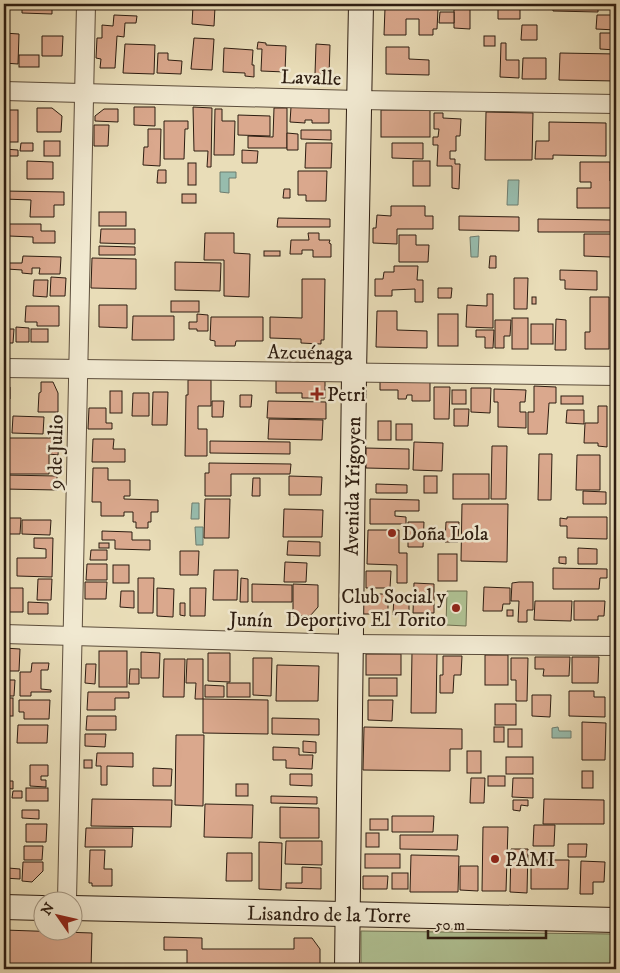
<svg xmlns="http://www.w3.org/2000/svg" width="620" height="973" font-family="'IM FELL DW Pica',serif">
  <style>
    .green { fill: #b0c294; stroke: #6e7052 }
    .water { fill: #97bcad; stroke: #6d7c6f }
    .building { fill: #daa88d; stroke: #2d1d11 }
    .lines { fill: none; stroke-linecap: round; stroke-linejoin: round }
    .street-casing { stroke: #5c4d3b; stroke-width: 20 }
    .secondary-casing { stroke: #2d1d11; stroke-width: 26 }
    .street { stroke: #f1e9d1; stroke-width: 18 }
    .secondary { stroke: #f1e9d1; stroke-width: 24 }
    .poi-dot { fill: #8f2418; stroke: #f1e9d1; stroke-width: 2 }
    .labels { text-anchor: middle; stroke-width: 5; stroke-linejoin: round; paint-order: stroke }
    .street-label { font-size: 20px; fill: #2d1d11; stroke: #f1e9d1 }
    .poi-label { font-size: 20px; fill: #2d1d11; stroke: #f1e9d1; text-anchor: start }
  </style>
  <rect width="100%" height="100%" fill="#e9ddb8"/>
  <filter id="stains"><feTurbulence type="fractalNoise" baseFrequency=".004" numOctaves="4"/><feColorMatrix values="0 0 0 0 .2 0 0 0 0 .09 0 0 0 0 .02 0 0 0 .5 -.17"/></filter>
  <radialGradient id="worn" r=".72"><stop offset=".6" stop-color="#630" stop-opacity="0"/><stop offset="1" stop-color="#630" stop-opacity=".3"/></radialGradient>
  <!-- green -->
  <g class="green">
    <path d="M447 591H467L466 626 446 625Z"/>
    <path d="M361 931 611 934 610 969H361Z"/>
  </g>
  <!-- water -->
  <g class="water">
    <path d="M220 172H236V178H229V193L220 192Z"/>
    <path d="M508 180H519L518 205H507Z"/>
    <path d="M479 236 478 257H471L470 237Z"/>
    <path d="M192 503H199V519H191Z"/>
    <path d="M195 527H203V545H196Z"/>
    <path d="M558 727 559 731H571V738H552V728Z"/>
  </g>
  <!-- building -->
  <g class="building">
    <path d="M22 4H52V14L22 13Z"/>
    <path d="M117 4H142L141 9 117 8Z"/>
    <path d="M553 4H598V12L553 11Z"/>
    <path d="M193 6 215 7 214 26 192 24Z"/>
    <path d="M385 8 438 9 437 29H433V35H419V19H406V35H384Z"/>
    <path d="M454 8H470V29L454 28Z"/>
    <path d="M498 8 520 9V19H498Z"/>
    <path d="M440 12H454V23H439Z"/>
    <path d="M114 15 137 16 136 23H125L124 37 117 36 115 68H100L101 59 96 58 97 38H102V25L113 26Z"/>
    <path d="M597 15H616V30L596 29Z"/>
    <path d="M522 25H537V40H521Z"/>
    <path d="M4 33 19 34 18 64 4 63Z"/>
    <path d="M600 33H616V50L600 49Z"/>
    <path d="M42 36H63L62 56H42Z"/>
    <rect x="484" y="36" width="11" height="10"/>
    <path d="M194 38 214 39 212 70 191 69Z"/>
    <path d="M258 42 266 43V45L286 46 285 72 261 71 262 49H257Z"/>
    <path d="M501 43H506V60H519V78L500 77Z"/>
    <path d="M125 44 155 45 154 74 123 73Z"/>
    <path d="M316 44 330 45 329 75 315 74Z"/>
    <path d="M386 47H409V59L429 60V75L386 74Z"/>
    <path d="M224 48 253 50 252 65H254V77L245 76V73L223 72Z"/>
    <path d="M158 53H168V60L182 61 181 74 157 73Z"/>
    <path d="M560 53 616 54V81L559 80Z"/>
    <rect x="19" y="55" width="20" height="12"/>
    <path d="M523 58H546V79H522Z"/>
    <path d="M134 107H155V126L134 125Z"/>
    <path d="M193 107 212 108 211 167H207L208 151H194Z"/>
    <path d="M291 107H329V123H312V120H305V123L290 122Z"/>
    <path d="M37 108H52L62 116 61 132H37Z"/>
    <path d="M274 108H287V148H248V136L273 137Z"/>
    <path d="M104 109H118V122L95 121V116Z"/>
    <path d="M215 109H222V121H235L234 155H214Z"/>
    <rect x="4" y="110" width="14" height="32"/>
    <rect x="381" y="110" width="49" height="27"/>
    <path d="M486 112 533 113 532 160H485Z"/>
    <path d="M434 113H443V118L461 119 460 136H456V151H450V159H455V164H460L459 189 452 188V166H437L438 145H433V137H438L439 129H434Z"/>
    <path d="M238 115 270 116V136L238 135Z"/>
    <path d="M164 121H188V129H185L184 159H164Z"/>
    <path d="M549 122 606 123V156L553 155V159H535L536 141H549Z"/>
    <path d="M94 125H109L108 146H94Z"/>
    <path d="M148 129H161L160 166 143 165 144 147H148Z"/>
    <path d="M301 130H331V140L301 139Z"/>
    <path d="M287 133 298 134V150H287Z"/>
    <rect x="44" y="141" width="16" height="15"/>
    <path d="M21 143H33V151H20Z"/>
    <path d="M306 143H332L331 168H305Z"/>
    <path d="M392 143H423V159L392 158Z"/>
    <path d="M4 149 18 150V156H7V163H4Z"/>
    <path d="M242 150 258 151 257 163H242Z"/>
    <path d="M27 161 53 162V179H27Z"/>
    <rect x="413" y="161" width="17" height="25"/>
    <path d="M580 162H610V181H613V208H577V188H591V182H580Z"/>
    <rect x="188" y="163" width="8" height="22"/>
    <path d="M158 170H166V183H157Z"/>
    <path d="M298 171H327L326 201H306V195H298Z"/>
    <path d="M284 189H290V198H283Z"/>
    <path d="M4 191 64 192V205H54V217H30L31 200 4 199Z"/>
    <rect x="182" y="194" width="14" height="9"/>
    <path d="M391 206H425V216H433V229H397V244L373 243V228H376L377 215 391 216Z"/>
    <rect x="99" y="212" width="27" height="14"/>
    <path d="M459 216 519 217V231L459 230Z"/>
    <path d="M278 218 330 219V227H277Z"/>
    <path d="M538 219 612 220V232H538Z"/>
    <path d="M9 224H41V231H55V243H33V237L9 236Z"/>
    <path d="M101 229H135V244L100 243Z"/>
    <path d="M205 233H234V253L250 254 249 297 224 296V260H204Z"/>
    <path d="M308 233H319V240H330L329 243 331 244V257H313V250H302V254H290L291 240H309Z"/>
    <path d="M584 234H612L611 257 584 256Z"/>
    <path d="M399 235H416V245H429L428 262H399Z"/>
    <path d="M99 246 135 247V255H99Z"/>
    <rect x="264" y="251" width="16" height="5"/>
    <path d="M23 256 61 257 60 274H39L40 268H32V274L22 273V270L7 269V263H22Z"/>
    <path d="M490 256H496V268H489Z"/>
    <path d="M92 258 136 259V289L91 288Z"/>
    <path d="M175 262 221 263 220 291 175 290Z"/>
    <path d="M394 266H418L417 280H423V302H415V289L392 290V296H375V279H383L384 272H394Z"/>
    <path d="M560 270 597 271V290L565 289V280H560Z"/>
    <path d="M51 277 66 278 65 296H50Z"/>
    <path d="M514 278H528L527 309H514Z"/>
    <path d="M302 279H325L324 340H321V344L301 343V339L270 338V317L302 318Z"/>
    <path d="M34 280H48L47 297 33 296Z"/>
    <path d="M438 288H452L451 298H438Z"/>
    <path d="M487 294H493V328L466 327 467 305 487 306Z"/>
    <rect x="532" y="297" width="4" height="7"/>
    <path d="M590 297H609V349H585V332H590Z"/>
    <rect x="171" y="301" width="28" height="11"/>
    <path d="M99 305H127V328L99 327Z"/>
    <path d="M26 306H59V326H37V322H25Z"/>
    <path d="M377 311H397V330L427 331V348L376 347Z"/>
    <path d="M197 314 208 315V331H197V329H189V322H197Z"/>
    <rect x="438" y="314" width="20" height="32"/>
    <path d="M133 316H174V340H132Z"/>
    <path d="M211 317H263V341H236L235 346H215V341L210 340Z"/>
    <rect x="512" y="318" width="16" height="31"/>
    <path d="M556 319 566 320V350H555Z"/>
    <path d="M495 320H511L510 336H504V348H495Z"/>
    <rect x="531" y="324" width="22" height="20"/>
    <path d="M16 327 29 328V342H16Z"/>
    <path d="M4 329H14L13 343H4Z"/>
    <rect x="31" y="329" width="17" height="13"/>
    <path d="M476 330H494L493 348H485V337H476Z"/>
    <path d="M188 380H211V406H198V429H207V456H185L186 395H188Z"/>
    <path d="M276 380H325V398H302V393H276Z"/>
    <path d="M380 381H430V401H412V395H407L406 399H398V390H380Z"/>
    <path d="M41 382H53L58 393V412H38L39 393 41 392Z"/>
    <path d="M4 386 10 387V399H4Z"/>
    <path d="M534 386 556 387V403H549L547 434H528V412H534Z"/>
    <path d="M434 387H450L449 419H434Z"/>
    <path d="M471 388H491L490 413 471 412Z"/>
    <path d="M494 389 526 390 525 402H520V412H526V428L498 427V402H494Z"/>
    <rect x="452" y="390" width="14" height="14"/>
    <rect x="110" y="391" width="12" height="22"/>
    <path d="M153 392H168L167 425H152Z"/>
    <path d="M133 393H149V416H132Z"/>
    <path d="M240 395H252L251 407H240Z"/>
    <rect x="561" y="396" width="22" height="8"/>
    <path d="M212 401H224L223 417H212Z"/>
    <path d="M268 401 326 402V419L267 418Z"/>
    <path d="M598 406H607V447L598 446V443H584L585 423H598Z"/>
    <path d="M89 408H106V423H112V429H88Z"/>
    <path d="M454 409H469L468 426H454Z"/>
    <path d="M567 410H584V424L566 423Z"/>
    <rect x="4" y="414" width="5" height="21"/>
    <path d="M13 416 44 417 43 434 12 433Z"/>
    <path d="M269 419 323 420 322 440 268 439Z"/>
    <rect x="378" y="421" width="13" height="19"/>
    <rect x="396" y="424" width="16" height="16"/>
    <path d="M4 438H59L58 455 49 454V474H9V454H4Z"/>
    <path d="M93 439H114L113 449H125V462H92Z"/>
    <path d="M210 441 290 442V454L210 453Z"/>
    <path d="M414 442 443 443 442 471 413 470Z"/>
    <path d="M492 446H507L506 499H491Z"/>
    <path d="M366 448 409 449V469L366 468Z"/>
    <path d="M539 454H552L551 500H538Z"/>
    <path d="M577 455H600V490H576Z"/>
    <path d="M209 463 291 464 290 474H231V496H205V473H209Z"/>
    <path d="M93 468H108V480H130V496H124V499L158 500V512H151V522H148V528H136V522H133V512H124V516H101V502H92Z"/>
    <rect x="453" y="474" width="36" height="25"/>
    <path d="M4 475 57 476V490L4 489Z"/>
    <path d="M289 476 322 477 321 495H289Z"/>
    <rect x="424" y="476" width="13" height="17"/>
    <path d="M253 478H260V496H252Z"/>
    <path d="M376 484 407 485V493H376Z"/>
    <path d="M583 491 606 492V504H583Z"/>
    <path d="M205 499H230L229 538H204Z"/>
    <path d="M370 499 419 500V511H395V516L406 517V524H370Z"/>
    <path d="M462 504H508L507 562 461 561Z"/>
    <path d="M284 509 323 510 322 537H283Z"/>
    <path d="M567 517H607V539L567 538V526H560V518L567 519Z"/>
    <path d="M4 518H21L20 534H4Z"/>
    <path d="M22 520H51L50 535 22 534Z"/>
    <path d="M408 522H424L423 547H408Z"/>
    <path d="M446 522H459L458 542H445Z"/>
    <path d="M368 530H399V553H407V583H397V565L367 564Z"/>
    <path d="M102 531 132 532V540H150V550L115 549V540H102Z"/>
    <path d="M34 538H53L52 577 17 576V558H46V549L34 548Z"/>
    <path d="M288 541 320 542V556L287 555Z"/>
    <rect x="99" y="543" width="10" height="5"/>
    <path d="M578 548 597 549V564H578Z"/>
    <path d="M91 550H107V560H90Z"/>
    <path d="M180 551H199L198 575H180Z"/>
    <rect x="438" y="554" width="19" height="27"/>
    <path d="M559 557H566V564L559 563Z"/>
    <path d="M285 562 307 563 306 582H284Z"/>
    <path d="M87 564H107V580H86Z"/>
    <rect x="113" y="565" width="16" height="18"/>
    <path d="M553 568 607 569V578H600L599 589H553Z"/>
    <path d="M214 570H238L237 600H213Z"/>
    <path d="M366 571H391L390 588H366Z"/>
    <path d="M138 578H154L153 613H138Z"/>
    <path d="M241 578 248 579V602H240Z"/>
    <path d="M38 579H52L51 600H37Z"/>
    <path d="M4 580H7V588H23V612H4Z"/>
    <path d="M85 582H107L106 599H85Z"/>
    <path d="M519 582H533V610H527V622H518L519 601H511L512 583Z"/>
    <path d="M414 583 434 584V613H413Z"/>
    <path d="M252 584 292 585V602H252Z"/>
    <path d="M293 584 318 585V607L310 616H293Z"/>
    <path d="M484 587 510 588V604H503L502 611H483Z"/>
    <path d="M157 588 174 589 173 617 157 616Z"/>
    <path d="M190 588H206L205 616H190Z"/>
    <path d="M121 591H134V608L120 607Z"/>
    <path d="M364 594H388V614H363Z"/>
    <path d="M394 595H409V615H393Z"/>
    <path d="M535 601H572L571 621 534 620Z"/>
    <path d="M574 601H605L604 616H598V620H574Z"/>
    <path d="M28 602 48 603V614H28Z"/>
    <path d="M180 603H185V616L180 615Z"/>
    <rect x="507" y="610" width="6" height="6"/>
    <path d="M4 648 20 649 19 671H4Z"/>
    <rect x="99" y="651" width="28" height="36"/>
    <path d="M141 652 160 653 159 678H141Z"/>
    <path d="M412 652 437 653 436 713H411Z"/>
    <path d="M208 653H230V682L208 681Z"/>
    <rect x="366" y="654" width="35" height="21"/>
    <rect x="485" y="655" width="23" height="30"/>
    <path d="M443 656H462L461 675H454L453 693H440V675H443Z"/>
    <path d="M535 657H570L569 676H543L544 669H535Z"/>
    <path d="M572 657H599L598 683H572Z"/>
    <path d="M253 658H272L271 696 253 695Z"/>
    <path d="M511 658H528L527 701H516V680H511Z"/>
    <path d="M164 659H185L184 697H163Z"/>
    <path d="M187 659H203V699H195L196 683H186Z"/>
    <path d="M32 663H49L48 670H41V689L51 690V692H31V696H20V672H31Z"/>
    <path d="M86 664H96L95 684 85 683Z"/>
    <path d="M277 665 319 666 318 701H276Z"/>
    <path d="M130 669H139V684H129Z"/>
    <rect x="369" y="678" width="28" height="18"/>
    <path d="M5 680H15L14 696H5Z"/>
    <rect x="227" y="683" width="23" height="14"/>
    <path d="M205 685 224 686V697H205Z"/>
    <path d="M569 691H594V697H605V717L569 716Z"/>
    <path d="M88 692H129V698H115V710H87Z"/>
    <path d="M532 695H551L550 717 532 716Z"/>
    <rect x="4" y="698" width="9" height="18"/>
    <path d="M203 699 268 700V734L203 733Z"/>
    <path d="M19 700H50L49 719H24V712H19Z"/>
    <path d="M368 700H393L392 721 368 720Z"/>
    <rect x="495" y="704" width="21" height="21"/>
    <path d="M87 716H116V730H86Z"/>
    <path d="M272 718 319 719V735L272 734Z"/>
    <path d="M582 722 606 723 605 760H582Z"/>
    <path d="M18 725H48L47 743H17Z"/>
    <path d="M364 727 462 729V749H450V771L363 770Z"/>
    <rect x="494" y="727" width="10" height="15"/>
    <rect x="508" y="729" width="14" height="18"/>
    <path d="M85 734H106L105 747 85 746Z"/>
    <path d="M176 735H204L203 806 175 805Z"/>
    <path d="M303 741 316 742V753L303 752Z"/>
    <path d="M273 747 299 748V755H313L312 769 286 768V760H273Z"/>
    <rect x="467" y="751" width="14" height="22"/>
    <path d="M97 753H133V767L107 766V785H101V766H96Z"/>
    <rect x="506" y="757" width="27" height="17"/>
    <rect x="84" y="760" width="8" height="8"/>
    <path d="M30 765H48V776H41V780H46V787L30 786Z"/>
    <path d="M153 768 172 769 171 786H153Z"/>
    <rect x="582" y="771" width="11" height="17"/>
    <path d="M290 774H312V786L290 785Z"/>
    <rect x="488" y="776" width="17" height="10"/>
    <path d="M471 778H485L484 803H470Z"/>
    <path d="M513 778H533V798L512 797Z"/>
    <path d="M4 781H13V789L4 788Z"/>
    <rect x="236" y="784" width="12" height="12"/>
    <rect x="26" y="788" width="22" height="13"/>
    <path d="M13 791H22V798H12Z"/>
    <path d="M271 796 317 797V804L271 803Z"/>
    <path d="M92 799 172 800 171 827 91 826Z"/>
    <path d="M544 799 604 800V824H543Z"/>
    <path d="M513 800H528V806L521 805 520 811 513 810Z"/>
    <path d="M205 804 253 805 252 838 204 837Z"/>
    <path d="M280 807 319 808V838H280Z"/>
    <path d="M22 810H39V819L22 818Z"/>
    <path d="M392 816H434L433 832H392Z"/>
    <rect x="370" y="819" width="18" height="11"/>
    <path d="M26 824H47L46 842H26Z"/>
    <path d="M534 825H555L554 846H533Z"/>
    <path d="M483 827H508L506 891H482Z"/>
    <path d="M86 828H133L132 847H85Z"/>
    <rect x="366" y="833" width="13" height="14"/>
    <path d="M400 835H458L457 850 400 849Z"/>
    <path d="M286 841H322V865L285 864Z"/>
    <path d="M259 842 282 843 281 890 259 889Z"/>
    <path d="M568 844H587L586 857H568Z"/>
    <path d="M24 846H43L42 860H24Z"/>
    <path d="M511 849H528L527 893 510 892Z"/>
    <path d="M90 850H105L104 869H112V886H92V883H89Z"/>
    <path d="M227 853H252V881H226Z"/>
    <rect x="365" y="854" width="35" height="14"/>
    <path d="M411 855 459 856 458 892H410Z"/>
    <path d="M4 859H8V868L20 869V879L4 878Z"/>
    <path d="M531 860H569L568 889H531Z"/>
    <path d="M581 861 605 862 604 882H593V894H580Z"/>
    <path d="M23 862H43V871L32 882 22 881Z"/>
    <path d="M460 866H478V891L460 890Z"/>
    <path d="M302 867 321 868V889L286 888V883H302Z"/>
    <rect x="392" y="873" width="16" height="16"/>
    <path d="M363 876H388L387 889H363Z"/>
    <path d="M4 930 92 933 91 969H4Z"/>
    <path d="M164 937 202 938V949H294V938H312L320 949V969H288V965H230V969H187V950H164Z"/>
  </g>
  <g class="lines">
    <defs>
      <g id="street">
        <path d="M4 91 358 100 616 104"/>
        <path d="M4 368 616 376"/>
        <path d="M4 634 351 644 616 646"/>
        <path d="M67 900 86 4"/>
      </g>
      <g id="secondary">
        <path d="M4 907 42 908"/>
        <path d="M72 908 616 920"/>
        <path d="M347 969 354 374 361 4"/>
      </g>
    </defs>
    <!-- street casing -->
    <use href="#street" class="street-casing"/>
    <!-- secondary casing -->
    <use href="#secondary" class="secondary-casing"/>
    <!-- street -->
    <use href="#street" class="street"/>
    <!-- secondary -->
    <use href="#secondary" class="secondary"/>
  </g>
  <!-- markers -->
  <g class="poi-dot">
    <path d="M314.5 386.5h5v5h5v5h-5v5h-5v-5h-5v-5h5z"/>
    <circle cx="392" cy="533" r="5"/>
    <circle cx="456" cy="608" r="5"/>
    <circle cx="495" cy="859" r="5"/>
  </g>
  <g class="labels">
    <!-- street labels -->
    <g class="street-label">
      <text transform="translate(311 77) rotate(2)" y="7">Lavalle</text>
      <text transform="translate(310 352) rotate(1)" y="7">Azcuénaga</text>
      <text transform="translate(55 452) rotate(-89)" y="7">9 de Julio</text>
      <text transform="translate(352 486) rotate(-89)" y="7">Avenida Yrigoyen</text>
      <text transform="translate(251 619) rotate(2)" y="7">Junín</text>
      <text transform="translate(329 914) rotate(1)" y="7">Lisandro de la Torre</text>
    </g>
    <!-- poi labels -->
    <g class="poi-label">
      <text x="327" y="401">Petri</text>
      <text x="402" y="540">Doña Lola</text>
      <text x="446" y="603" text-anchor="end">Club Social y<tspan x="446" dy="23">Deportivo El Torito</tspan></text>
      <text x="505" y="866">PAMI</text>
    </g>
  </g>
  <!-- margin -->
  <rect width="620" height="973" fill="none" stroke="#e9ddb8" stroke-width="20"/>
  <rect x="5" y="5" width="610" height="963" fill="none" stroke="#2d1d11" stroke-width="2.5"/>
  <rect x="10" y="10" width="600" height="953" fill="none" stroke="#2d1d11"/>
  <!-- north arrow -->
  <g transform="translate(58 916) rotate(304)"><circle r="24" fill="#f1e9d1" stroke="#a39784"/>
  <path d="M0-4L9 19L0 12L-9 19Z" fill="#8f2418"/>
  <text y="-8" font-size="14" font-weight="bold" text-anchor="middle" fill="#2d1d11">N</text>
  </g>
  <!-- scale -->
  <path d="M428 930v8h118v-8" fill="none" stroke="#2d1d11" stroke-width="2.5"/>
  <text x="435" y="930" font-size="15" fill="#2d1d11" stroke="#f1e9d1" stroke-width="4" paint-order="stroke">50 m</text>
  <rect width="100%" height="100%" filter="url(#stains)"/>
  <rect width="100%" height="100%" fill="url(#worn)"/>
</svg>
